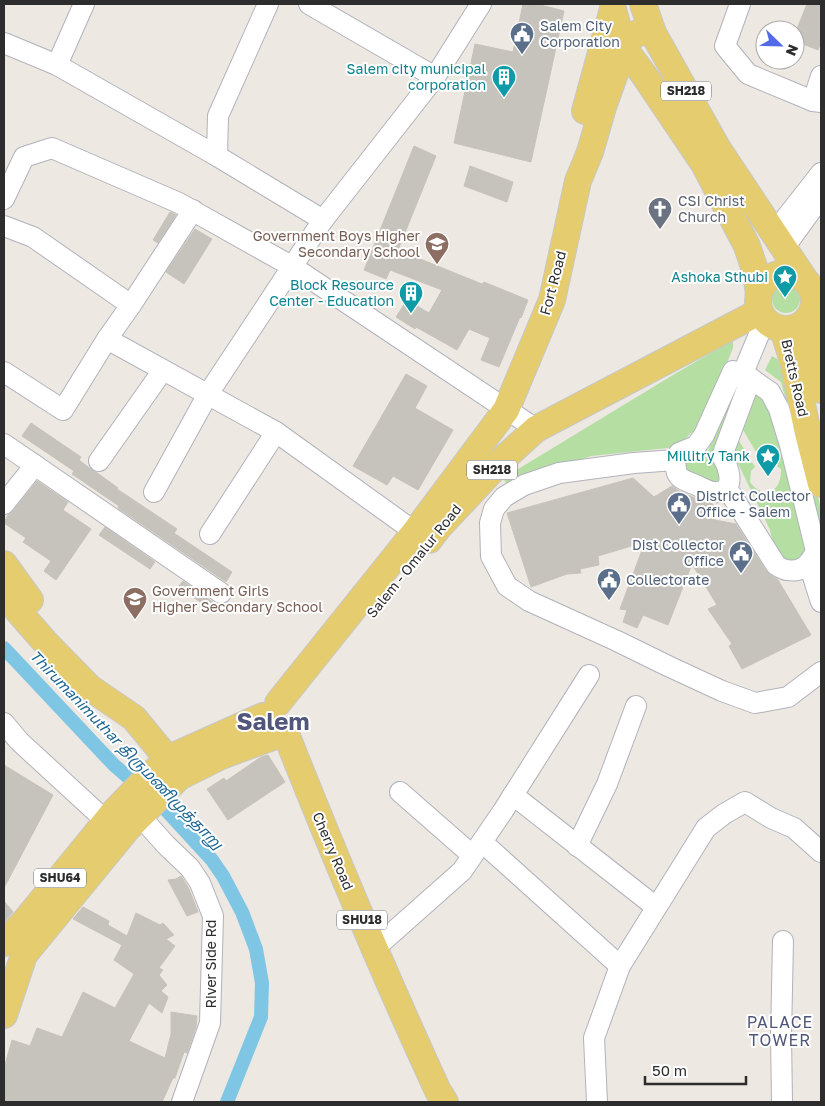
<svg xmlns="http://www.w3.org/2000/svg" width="825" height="1106" font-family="'Golos Text','Noto Sans Tamil',sans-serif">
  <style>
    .green { fill: #b5dea3 }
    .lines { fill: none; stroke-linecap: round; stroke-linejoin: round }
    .canal { stroke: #7fc6e4; stroke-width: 14 }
    .building { fill: #c6c2bc; stroke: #c9c4ba }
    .minor-casing { stroke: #b1b2bc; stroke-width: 22 }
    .major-casing { stroke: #c8c8c8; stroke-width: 28 }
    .minor { stroke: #fff; stroke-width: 20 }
    .major { stroke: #e4cc6f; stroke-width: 26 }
    .labels { text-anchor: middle; stroke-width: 4; stroke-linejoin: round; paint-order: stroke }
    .shield { fill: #fff; stroke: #6c6c6c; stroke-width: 1 }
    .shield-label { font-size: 12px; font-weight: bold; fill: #2d2d2d }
    .service-label { font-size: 14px; fill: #4e5e75; stroke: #fff; text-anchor: start }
    .culture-label { font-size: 14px; fill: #0d838f; stroke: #fff; text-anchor: end }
    .worship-label { font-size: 14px; fill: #5b616d; stroke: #fff; text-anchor: start }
    .education-label { font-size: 14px; fill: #785e54; stroke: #fff; text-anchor: end }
    .street-label { font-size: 14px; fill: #2d2d2d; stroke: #fff }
    .water-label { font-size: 15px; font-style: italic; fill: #1b6693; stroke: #fff }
    .quarter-label { font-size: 16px; letter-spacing: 1px; fill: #51577a; stroke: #fff }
    .town-label { font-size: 24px; font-weight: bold; fill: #51577a; stroke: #fff }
  </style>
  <rect width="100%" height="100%" fill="#ede8e1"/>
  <!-- green -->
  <g class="green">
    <circle cx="786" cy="299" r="14"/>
    <path d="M733 340V348L702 425 691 433 677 447 591 456 509 487 504 480 510 474 673 375Z"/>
    <path d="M772 356 789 366 821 510V565L814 517 789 411 781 382 765 370Z"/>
    <path d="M736 389 724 476 717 485 688 476 684 466 686 460 701 454 706 456 732 390Z"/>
    <path d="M755 389 774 414 806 540C804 559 801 560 783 561L775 551 770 530 733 453 735 434 755 467 751 471 750 482C764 501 782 492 781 469L775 465 762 462 739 423Z"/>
  </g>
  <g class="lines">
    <!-- canal -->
    <path class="canal" d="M4 648 114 765 167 811 212 860 223 876 242 912 256 949 262 983 261 1017 227 1102"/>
  </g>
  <!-- building -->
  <g class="building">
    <path d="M523 4H537L564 11 531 162 454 143 475 44 513 52Z"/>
    <path d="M807 4H821V42L818 50 795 41V34Z"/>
    <path d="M414 146 436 156 398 250 482 284 484 282 528 300 521 318 520 317 499 367 481 360 490 338 469 329 457 350 416 327 415 329 396 317 407 300 429 313 442 290 390 270 386 279 364 270Z"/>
    <path d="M470 166 513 182 507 202 464 186Z"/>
    <path d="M170 212 176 215 158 243 153 240Z"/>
    <path d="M195 229 212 239 184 284 166 272Z"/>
    <path d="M406 374 427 386 415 408 453 430 418 490 393 476 387 485 353 466Z"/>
    <path d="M31 423 81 457 79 460 92 470 96 472 118 488 117 489 177 529 174 533 232 572 226 582 118 508 119 506 72 474 74 471 22 436Z"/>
    <path d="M633 478 654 497 672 486 679 491 699 500 713 504 715 520 736 524 766 571 770 575 778 580 811 635 742 669 729 646 732 644 708 609 717 605 692 564 668 625 643 615 637 628 623 622 627 610 620 609 645 542 598 556 599 565 580 569 581 573 567 574 531 587 507 513Z"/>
    <path d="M37 481 68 502 63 510 91 529 56 580 44 571 51 561 23 542 26 538 4 523 8 515 13 511Z"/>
    <path d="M105 527 155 562 150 569 99 535Z"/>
    <path d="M183 581 214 603 218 604 214 611 178 587Z"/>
    <path d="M268 755 285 782 228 820 207 789 224 778 226 781 261 757Z"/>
    <path d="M4 765 53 795 4 888Z"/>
    <path d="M181 876 189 889 198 912 187 916 168 880 176 879Z"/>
    <path d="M4 901 13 912 4 922Z"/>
    <path d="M83 907 109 921 108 925 127 936 136 913 160 925 163 923 174 935 166 939 175 946 159 968 163 970 159 975 167 985 161 991 168 997 162 1013 149 1003 129 1041 165 1058 171 1034V1012L197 1016 196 1027 187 1053 184 1052 175 1078H173L162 1102H4V1068L12 1040 30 1046 37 1028 62 1037 83 992 115 1008 134 974 114 960 122 945 73 919Z"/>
  </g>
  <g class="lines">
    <defs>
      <g id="minor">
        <path d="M268 4 218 116 217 156 323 220"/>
        <path d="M309 4 435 77"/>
        <path d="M740 4 725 46 748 74 813 101 821 102"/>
        <path d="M4 43 57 65 217 156"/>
        <path d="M57 65 84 4"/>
        <path d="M813 101 821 76"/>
        <path d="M4 199 24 157 52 148 179 203 293 267 536 429"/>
        <path d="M4 226 33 237 131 305 107 339 276 432 415 532"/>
        <path d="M774 233 821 173"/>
        <path d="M784 248 821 197"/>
        <path d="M131 305 193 210"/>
        <path d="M4 372 63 410 107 339"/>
        <path d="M743 373 765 320"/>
        <path d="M4 444 221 593"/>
        <path d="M675 460 634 463 559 473 524 485 504 497 494 509 490 523 491 556 507 586 529 601 617 641 668 666 722 691 755 703 788 697 821 672"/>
        <path d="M99 461 163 370"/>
        <path d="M727 488 776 565C779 567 784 570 787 570 803 573 810 563 816 551L790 445 779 409 770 392 743 373 733 371 704 435 696 446 679 453 675 460C676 466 675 474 681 478 685 481 691 483 696 485 702 488 711 493 718 492 737 489 728 466 722 456L751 378"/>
        <path d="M154 492 208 394 323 220 435 77 481 4"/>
        <path d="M4 504 35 465"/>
        <path d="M210 534 276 432"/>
        <path d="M809 564 821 602"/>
        <path d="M4 723 19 741 106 821"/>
        <path d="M400 792 472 855"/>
        <path d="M513 795 656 907"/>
        <path d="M140 816 166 845 190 868 200 883 213 916 210 1023 182 1102"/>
        <path d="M482 842 620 966 594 1038 597 1102"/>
        <path d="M577 846 607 784 636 706"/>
        <path d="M374 949 462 871 503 811 589 675"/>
        <path d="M620 966 706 828 724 814 745 802 771 818 794 828 821 852"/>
        <path d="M782 1102 781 1037 783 941"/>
      </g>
      <g id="major">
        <path d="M643 4 653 33 718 149 807 283"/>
        <path d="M613 10 624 48 644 75 704 164 747 246 756 273 759 294"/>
        <path d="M585 111 613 9"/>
        <circle cx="786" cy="301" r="28"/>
        <path d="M808 318 813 357 821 390"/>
        <path d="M783 329 793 361 808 433 821 484"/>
        <path d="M429 540 438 528 501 461 536 429 759 312"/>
        <path d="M4 564 30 600"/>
        <path d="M4 590 18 611 45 642 90 688 134 718 162 752 169 758 185 765"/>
        <path d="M278 703 415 532 506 410 552 300 578 181 590 152 603 107 624 48 633 35 641 32 653 33"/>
        <path d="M286 734C334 855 384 974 438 1091L445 1102"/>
        <path d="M4 943 25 921 113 813 143 782 169 758 263 716"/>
        <path d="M4 1015 24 955 128 828 179 777 221 756 275 736"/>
      </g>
    </defs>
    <!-- minor casing -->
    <use href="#minor" class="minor-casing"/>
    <!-- major casing -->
    <use href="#major" class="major-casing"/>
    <!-- minor -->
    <use href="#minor" class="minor"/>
    <!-- major -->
    <use href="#major" class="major"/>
  </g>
  <!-- icons -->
  <defs>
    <symbol id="civic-pin" viewBox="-11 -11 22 30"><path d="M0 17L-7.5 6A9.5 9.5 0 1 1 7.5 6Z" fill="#5c6f8a" stroke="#fff"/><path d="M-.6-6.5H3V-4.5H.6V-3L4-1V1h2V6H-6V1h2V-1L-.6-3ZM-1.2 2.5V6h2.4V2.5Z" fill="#fff"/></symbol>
    <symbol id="building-pin" viewBox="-11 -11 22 30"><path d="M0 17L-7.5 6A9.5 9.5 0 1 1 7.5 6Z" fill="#0f9aa8" stroke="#fff"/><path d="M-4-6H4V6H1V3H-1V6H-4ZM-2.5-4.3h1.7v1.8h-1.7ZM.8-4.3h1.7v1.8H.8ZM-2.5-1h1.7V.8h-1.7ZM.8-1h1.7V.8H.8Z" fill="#fff"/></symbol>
    <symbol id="church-pin" viewBox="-11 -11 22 30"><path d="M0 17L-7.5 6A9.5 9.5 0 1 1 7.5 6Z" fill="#6b7280" stroke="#fff"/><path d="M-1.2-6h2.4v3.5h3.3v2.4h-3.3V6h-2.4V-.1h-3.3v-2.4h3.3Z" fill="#fff"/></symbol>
    <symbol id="school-pin" viewBox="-11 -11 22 30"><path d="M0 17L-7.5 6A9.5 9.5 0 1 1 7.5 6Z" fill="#8d6e63" stroke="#fff"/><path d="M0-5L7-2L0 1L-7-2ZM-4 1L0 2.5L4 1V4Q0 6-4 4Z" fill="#fff"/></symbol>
    <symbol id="sight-pin" viewBox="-11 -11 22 30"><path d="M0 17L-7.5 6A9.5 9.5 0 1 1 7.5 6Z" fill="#0f9aa8" stroke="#fff"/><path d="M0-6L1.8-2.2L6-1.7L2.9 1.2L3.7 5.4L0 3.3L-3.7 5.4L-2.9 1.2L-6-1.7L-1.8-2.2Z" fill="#fff"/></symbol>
  </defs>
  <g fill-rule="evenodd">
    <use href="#civic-pin" x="508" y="20" width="28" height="38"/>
    <use href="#building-pin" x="490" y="63" width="28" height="38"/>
    <use href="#church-pin" x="646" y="195" width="28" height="38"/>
    <use href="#school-pin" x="423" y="230" width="28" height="38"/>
    <use href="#sight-pin" x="771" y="263" width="28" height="38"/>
    <use href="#building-pin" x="397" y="279" width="28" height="38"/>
    <use href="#sight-pin" x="754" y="442" width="28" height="38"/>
    <use href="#civic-pin" x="665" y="490" width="28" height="38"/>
    <use href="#civic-pin" x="727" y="539" width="28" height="38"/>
    <use href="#civic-pin" x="595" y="566" width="28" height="38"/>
    <use href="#school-pin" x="121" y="585" width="28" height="38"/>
  </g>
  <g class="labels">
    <!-- shield labels -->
    <g class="shield">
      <rect x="661" y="81.5" width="50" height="19" rx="4"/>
      <rect x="467" y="460.5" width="50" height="19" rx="4"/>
      <rect x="34" y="868.5" width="52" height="19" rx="4"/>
      <rect x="337" y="910.5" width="50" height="19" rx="4"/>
    </g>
    <g class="shield-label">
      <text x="686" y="95">SH218</text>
      <text x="492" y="474">SH218</text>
      <text x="60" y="882">SHU64</text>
      <text x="362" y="924">SHU18</text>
    </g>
    <!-- service labels -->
    <g class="service-label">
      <text x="540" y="31">Salem City<tspan x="540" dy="16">Corporation</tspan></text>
      <text x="696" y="501">District Collector<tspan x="696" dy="16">Office - Salem</tspan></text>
      <text x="724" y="550" text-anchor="end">Dist Collector<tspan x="724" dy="16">Office</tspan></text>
      <text x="626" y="585">Collectorate</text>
    </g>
    <!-- culture labels -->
    <g class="culture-label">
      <text x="486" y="74">Salem city municipal<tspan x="486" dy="16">corporation</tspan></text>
      <text x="768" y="282">Ashoka Sthubi</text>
      <text x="394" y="290">Block Resource<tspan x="394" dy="16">Center - Education</tspan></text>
      <text x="750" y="461">Millitry Tank</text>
    </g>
    <!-- worship labels -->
    <g class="worship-label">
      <text x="678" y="206">CSI Christ<tspan x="678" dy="16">Church</tspan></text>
    </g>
    <!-- education labels -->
    <g class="education-label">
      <text x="420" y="241">Government Boys Higher<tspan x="420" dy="16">Secondary School</tspan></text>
      <text x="152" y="596" text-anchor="start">Government Girls<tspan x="152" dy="16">Higher Secondary School</tspan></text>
    </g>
    <!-- street labels -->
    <g class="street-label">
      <text transform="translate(553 283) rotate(-75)" y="5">Fort Road</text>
      <text transform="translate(795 378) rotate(77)" y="5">Bretts Road</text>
      <text transform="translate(414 561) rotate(-51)" y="5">Salem - Omalur Road</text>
      <text transform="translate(333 851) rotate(67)" y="5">Cherry Road</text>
      <text transform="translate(211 964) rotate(-90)" y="5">River Side Rd</text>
    </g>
    <!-- water labels -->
    <g class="water-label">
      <text transform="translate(126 750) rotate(46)" y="5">Thirumanimuthar திருமணிமுத்தாறு</text>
    </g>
    <!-- quarter labels -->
    <g class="quarter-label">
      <text x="780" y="1028">PALACE<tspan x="780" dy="18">TOWER</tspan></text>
    </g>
    <!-- town labels -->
    <g class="town-label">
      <text x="273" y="730">Salem</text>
    </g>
  </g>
  <!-- border -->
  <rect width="825" height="1106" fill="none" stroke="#2d2d2d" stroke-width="10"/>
  <!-- north arrow -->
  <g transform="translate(780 45) rotate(113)"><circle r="24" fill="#ffffff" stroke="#ababab"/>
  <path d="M0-4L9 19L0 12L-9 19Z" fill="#5269e9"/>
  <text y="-8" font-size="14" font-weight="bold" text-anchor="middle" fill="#2d2d2d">N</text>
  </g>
  <!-- scale -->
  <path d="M645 1076v8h101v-8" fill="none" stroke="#2d2d2d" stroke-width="2.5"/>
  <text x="652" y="1076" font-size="15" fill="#2d2d2d" stroke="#ffffff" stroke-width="4" paint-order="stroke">50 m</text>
</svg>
